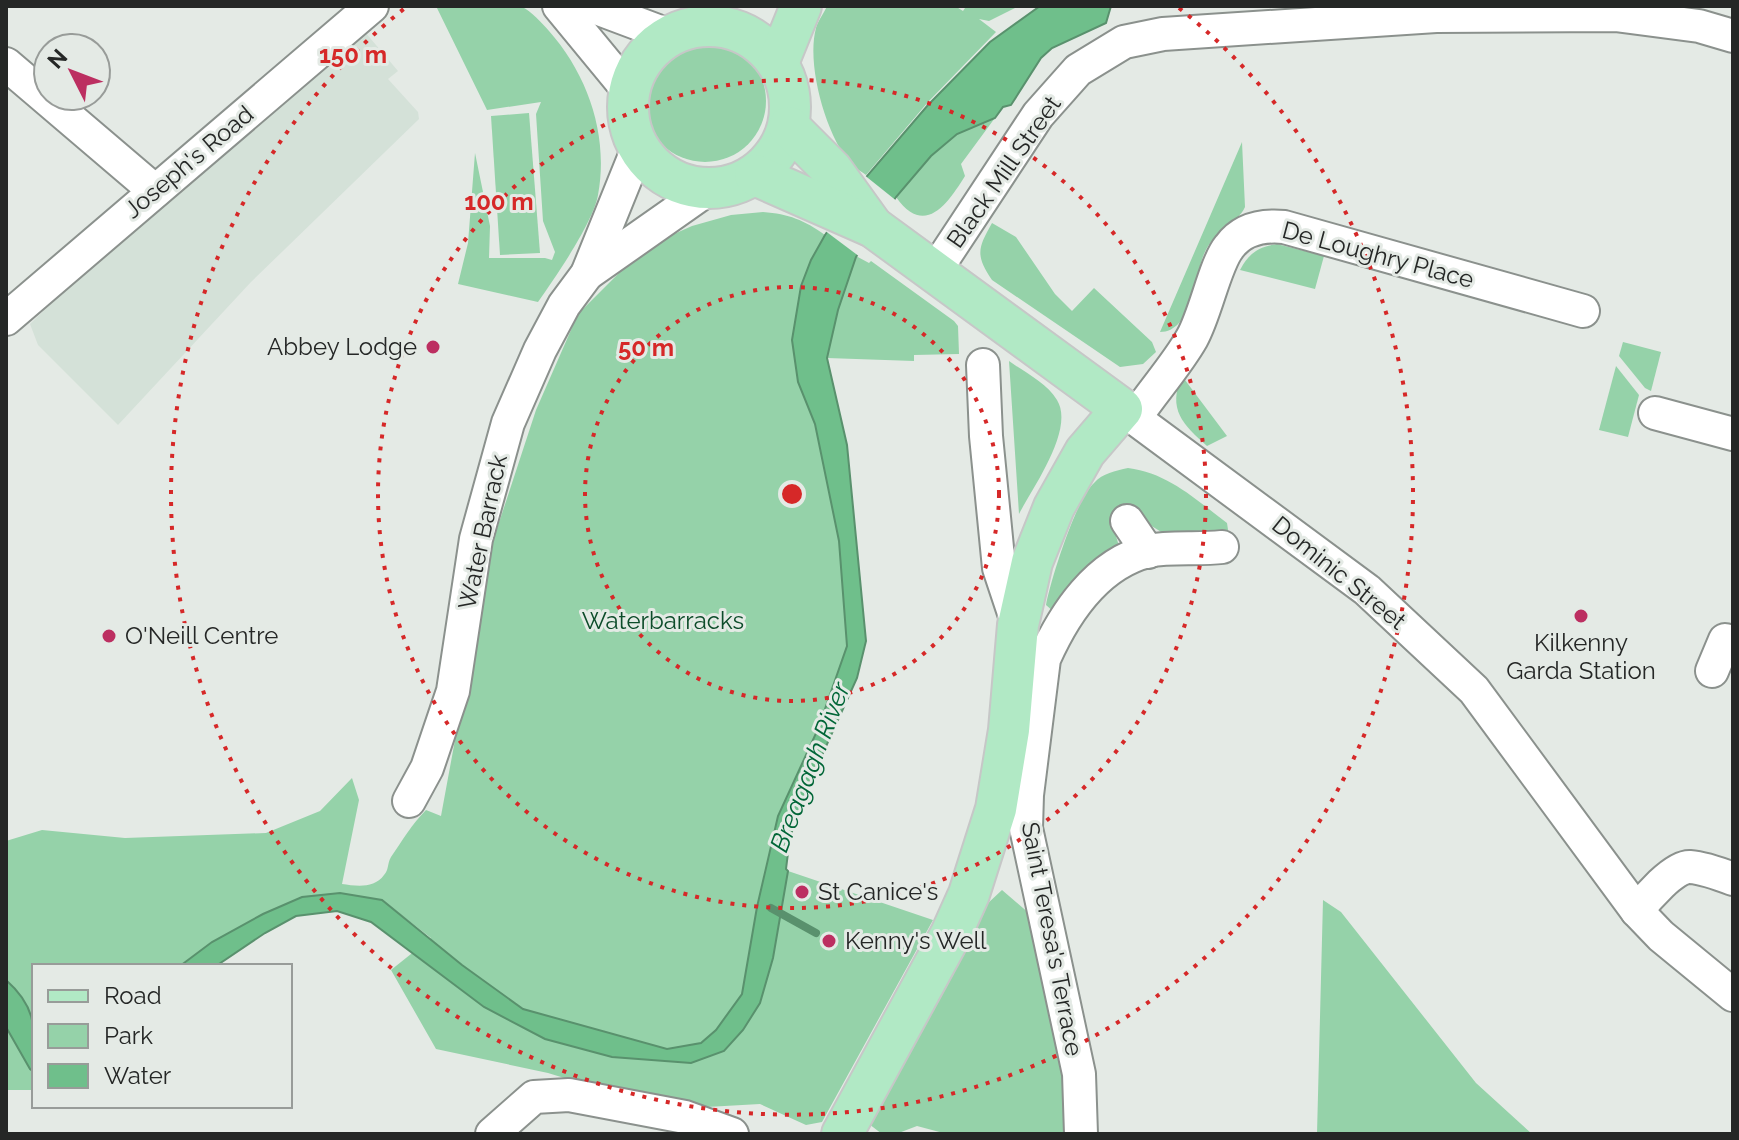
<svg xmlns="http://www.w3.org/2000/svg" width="1739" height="1140" font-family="Raleway,sans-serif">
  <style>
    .built { fill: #d4e1d8 }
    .green { fill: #95d2a9 }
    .water { fill: #6fbf8b; stroke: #59916d; stroke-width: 2 }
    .pier { fill: #e4eae5 }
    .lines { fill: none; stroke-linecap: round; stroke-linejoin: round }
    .stream { stroke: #59916d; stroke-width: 8 }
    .minor-casing { stroke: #8b918d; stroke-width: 36 }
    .major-casing { stroke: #c6c7c7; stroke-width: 44 }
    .minor { stroke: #fff; stroke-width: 32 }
    .major { stroke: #b1e9c5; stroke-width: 40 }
    .ring { fill: none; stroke: #d62828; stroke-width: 4; stroke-dasharray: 4 8 }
    .poi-dot { fill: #bc2f61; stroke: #e4eae5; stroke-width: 3 }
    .labels { text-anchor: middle; stroke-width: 6; stroke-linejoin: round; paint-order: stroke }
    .street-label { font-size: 24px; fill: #252726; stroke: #e4eae5 }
    .poi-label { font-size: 24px; fill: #252726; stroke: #e4eae5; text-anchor: start }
    .park-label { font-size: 24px; fill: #0d4c2a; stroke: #e4eae5 }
    .water-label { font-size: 26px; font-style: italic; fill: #016637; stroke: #e4eae5 }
    .centre { fill: #d62828; stroke: #e4eae5; stroke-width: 4 }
    .ring-label { font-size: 24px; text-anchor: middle; font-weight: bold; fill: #d62828; stroke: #e4eae5; stroke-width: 6; stroke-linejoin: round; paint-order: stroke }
  </style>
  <rect width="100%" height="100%" fill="#e4eae5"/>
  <!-- built -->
  <path class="built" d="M365 32 398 71 388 79 418 112 419 119 251 282 118 425 38 345 30 324 101 255Z"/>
  <!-- green -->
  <g class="green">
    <path d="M436 6C452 6 510 2 522 7 531 11 542 23 549 31 588 75 609 136 598 195 593 223 555 278 538 302L458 284 468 243 475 153 490 226 489 258H545L552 260 555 252 543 221 536 114 541 102 487 110Z"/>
    <path d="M827 6H955L963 11 965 8 1019 6 989 21 979 19 996 32 928 102 866 175C862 172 855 168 851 164 826 136 806 65 816 28 818 21 824 13 827 6Z"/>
    <circle cx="705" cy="101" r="61"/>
    <path d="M1011 105 1003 107 961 164 965 176C948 203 925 238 896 197L953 108Z"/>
    <path d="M529 113 540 253 500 255 491 116Z"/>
    <path d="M1242 142 1245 207C1238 223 1214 230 1204 254 1194 278 1192 332 1160 332Z"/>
    <path d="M763 212C789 214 804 220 825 235L811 260 798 382 815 424 839 541 847 646 757 906 742 994 773 958 788 871 933 920 822 1122 806 1125 760 1104 689 1108 639 1101 548 1073 436 1049 391 970 431 938 382 900 263 914 212 942 179 966H34V1090H6V841L42 830 125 838 266 833 320 811 352 778 359 800 342 884C356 886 374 889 384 875 389 870 387 864 391 857 402 841 412 824 426 810L441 816 490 550 536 410 578 314 621 271 665 238 692 226 731 215Z"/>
    <path d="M992 223 1016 237 1055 294 1072 311 1094 288 1152 342 1156 352 1143 364 1120 367 992 280C975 255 978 248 992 223Z"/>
    <path d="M1277 244 1324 256 1315 289 1240 270C1249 253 1258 247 1277 244Z"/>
    <path d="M856 256 869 263 871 261 954 321 958 326 959 354 914 355V361L827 358 838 310Z"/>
    <path d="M1623 342 1661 352 1651 391 1645 388 1619 356Z"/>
    <path d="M1009 361C1024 372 1047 383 1057 400 1075 429 1033 487 1019 514Z"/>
    <path d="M1616 366 1639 395 1628 437 1599 430Z"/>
    <path d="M1182 376 1227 436 1207 446C1183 425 1167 409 1182 376Z"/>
    <path d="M1128 468C1168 473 1195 499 1227 523L1229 536 1166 535 1131 513 1111 520 1119 546 1062 619 1046 605C1051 579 1076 499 1094 483 1103 473 1115 471 1128 468Z"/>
    <path d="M1002 890 1030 914 1069 1071 1071 1134H947L917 1126 896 1134H882L869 1124 986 905Z"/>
    <path d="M1323 900 1341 912 1476 1083 1532 1134H1317Z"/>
  </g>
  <!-- water -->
  <g class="water">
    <path d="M1040 6H1111L1106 23 1052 48 1041 58 1011 105 1003 107 995 118 957 134 931 156 896 197 856 257 838 310 827 358 847 445 866 641 857 678 809 784 790 837 786 869 788 871 773 958 760 1003 743 1030 724 1051 691 1063 612 1057 545 1039 484 1007 371 922 337 911 296 916 265 933 216 966H180L212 942 263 914 302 897 340 893 382 900 462 965 523 1009 667 1049 701 1043 716 1030 742 994 757 907 778 816 818 729 847 646 839 541 815 424 798 382 792 340 801 286 811 260 825 235 867 176 928 105 990 42Z"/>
    <path d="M6 980C39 1009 34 1031 34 1072L30 1069 6 1027Z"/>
  </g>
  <!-- pier -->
  <path class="pier" d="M863 174 898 202 860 257 824 230Z"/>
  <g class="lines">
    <!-- stream -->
    <path class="stream" d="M771 908 816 933"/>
    <defs>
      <g id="minor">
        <path d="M559 6 629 91"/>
        <path d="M591 6 671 36"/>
        <path d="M6 64 155 191"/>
        <path d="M935 271 1038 115 1078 70 1124 42 1163 34 1436 16 1615 15 1699 26 1733 36"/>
        <path d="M587 274 708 189"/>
        <path d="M6 319 372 6"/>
        <path d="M983 365 986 436 999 568 1018 625"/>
        <path d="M1122 409 1367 590 1474 690 1637 911 1661 936 1733 995"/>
        <path d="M1655 413 1733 434"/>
        <path d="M1135 418C1153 391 1176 366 1192 338 1206 313 1215 264 1229 247 1242 229 1263 225 1284 227L1583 311"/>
        <path d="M1127 521 1148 552"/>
        <path d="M1712 671 1725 640 1733 642"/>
        <path d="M409 801 427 768 453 691 476 539 508 423 540 350 564 305 587 274 638 148"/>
        <path d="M1637 911C1646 899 1674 866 1690 867 1704 868 1720 874 1733 879"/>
        <path d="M492 1134 534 1097 569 1095 685 1117 732 1134"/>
        <path d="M1081 1134 1079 1074 1026 828 1027 795 1044 659C1064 614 1097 564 1148 551 1172 546 1198 550 1222 547"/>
      </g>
      <g id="major">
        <circle cx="709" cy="107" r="81"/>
        <path d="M778 63 801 6"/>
        <path d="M789 127 832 170 873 227"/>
        <path d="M755 175 873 227 1122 409 1085 452 1054 507 1032 562 1018 625 1009 730 996 809 969 894 951 934 842 1134"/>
      </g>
    </defs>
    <!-- minor casing -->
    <use href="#minor" class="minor-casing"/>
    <!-- major casing -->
    <use href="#major" class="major-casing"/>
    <!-- minor -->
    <use href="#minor" class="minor"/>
    <!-- major -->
    <use href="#major" class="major"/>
  </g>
  <!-- distance rings -->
  <g class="ring">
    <circle cx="792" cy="494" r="207"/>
    <circle cx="792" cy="494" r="414"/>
    <path d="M1179 8A621 621 0 1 1 405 8"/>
  </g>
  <!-- markers -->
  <g class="poi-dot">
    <circle cx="433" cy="347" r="8"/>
    <circle cx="1581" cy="616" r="8"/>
    <circle cx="109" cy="636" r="8"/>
    <circle cx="802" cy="892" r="8"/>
    <circle cx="829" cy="941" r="8"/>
  </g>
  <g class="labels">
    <!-- street labels -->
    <g class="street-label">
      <text transform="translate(189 162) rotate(-40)" y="8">Joseph's Road</text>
      <text transform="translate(1004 172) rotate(-55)" y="8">Black Mill Street</text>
      <text transform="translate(1378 255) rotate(15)" y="8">De Loughry Place</text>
      <text transform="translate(483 532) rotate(-78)" y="8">Water Barrack</text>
      <text transform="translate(1339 573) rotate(39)" y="8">Dominic Street</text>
      <text transform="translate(1052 939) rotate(79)" y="8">Saint Teresa's Terrace</text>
    </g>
    <!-- poi labels -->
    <g class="poi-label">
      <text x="417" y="355" text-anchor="end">Abbey Lodge</text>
      <text x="125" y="644">O'Neill Centre</text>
      <text x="1581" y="651" text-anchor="middle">Kilkenny<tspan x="1581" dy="28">Garda Station</tspan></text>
      <text x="818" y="900">St Canice's</text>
      <text x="845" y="949">Kenny's Well</text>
    </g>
    <!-- park labels -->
    <g class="park-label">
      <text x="663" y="629">Waterbarracks</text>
    </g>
    <!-- water labels -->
    <g class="water-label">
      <text transform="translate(810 767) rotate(-69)" y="9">Breagagh River</text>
    </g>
  </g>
  <circle cx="792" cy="494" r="12" class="centre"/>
  <g class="ring-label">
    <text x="353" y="63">150 m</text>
    <text x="499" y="210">100 m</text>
    <text x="646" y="356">50 m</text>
  </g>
  <!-- border -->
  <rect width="1739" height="1140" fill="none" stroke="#252726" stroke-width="16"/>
  <!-- legend -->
  <rect x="32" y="964" width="260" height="144" fill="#e4eae5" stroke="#989c99" stroke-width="2"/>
  <rect x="48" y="990" width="40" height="12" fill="#b1e9c5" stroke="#989c99" stroke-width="2"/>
  <text x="104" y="1004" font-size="24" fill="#252726">Road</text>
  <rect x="48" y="1024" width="40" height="24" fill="#95d2a9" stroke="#989c99" stroke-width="2"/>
  <text x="104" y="1044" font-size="24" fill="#252726">Park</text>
  <rect x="48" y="1064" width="40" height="24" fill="#6fbf8b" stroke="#989c99" stroke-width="2"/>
  <text x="104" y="1084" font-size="24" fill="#252726">Water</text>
  <!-- north arrow -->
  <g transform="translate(72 72) rotate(312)"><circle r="38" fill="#e4eae5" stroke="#989c99" stroke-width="2"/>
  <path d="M0-6L14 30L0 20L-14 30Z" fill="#bc2f61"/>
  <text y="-12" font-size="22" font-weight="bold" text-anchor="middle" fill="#252726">N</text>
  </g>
</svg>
